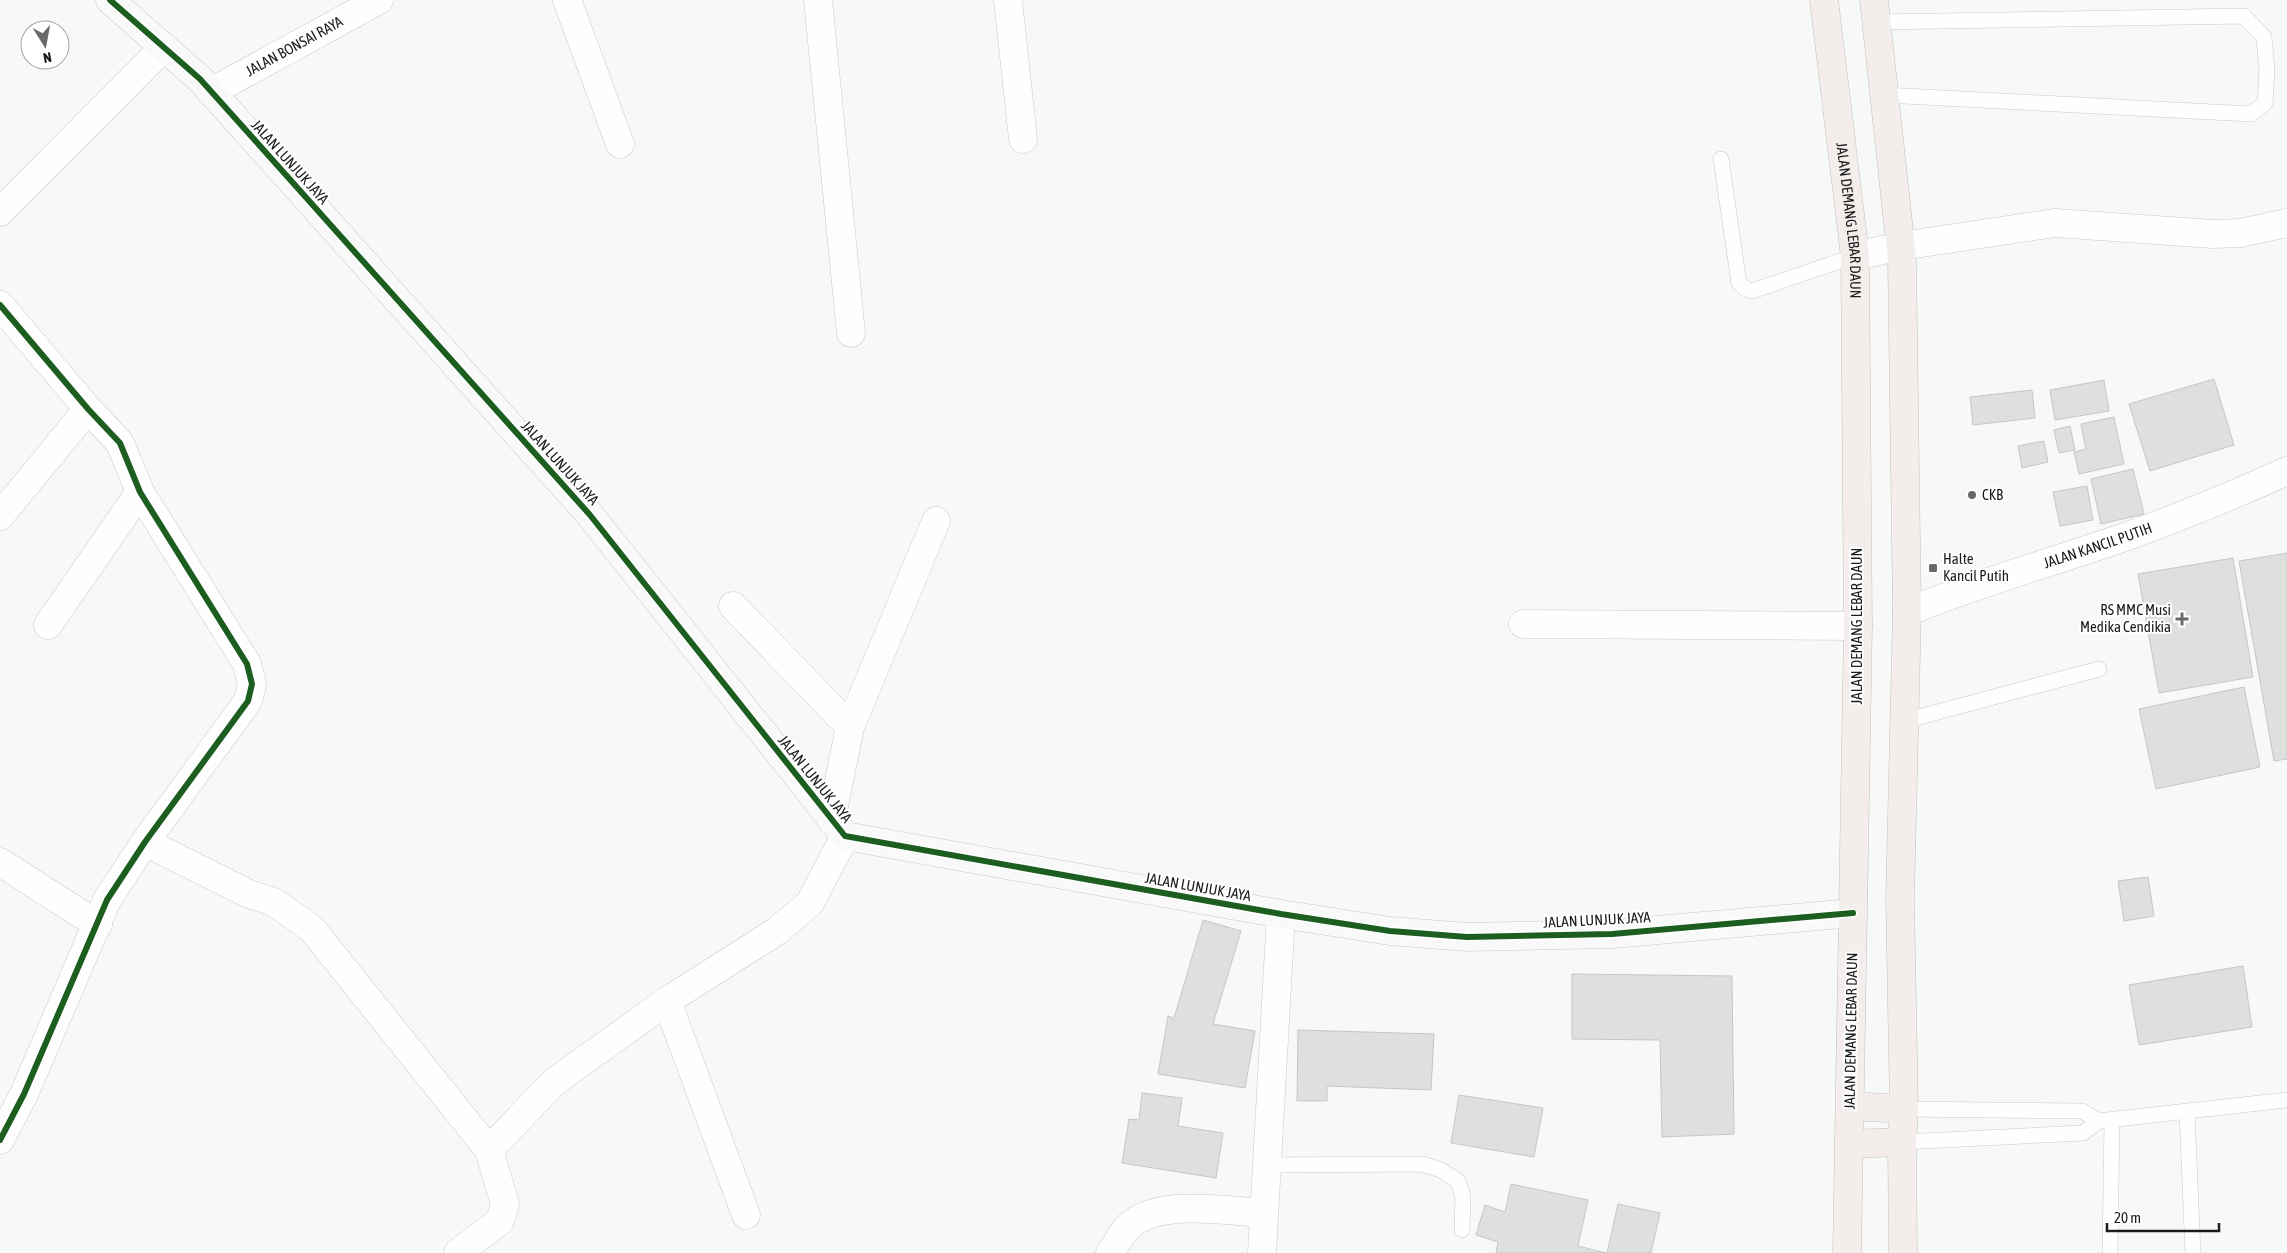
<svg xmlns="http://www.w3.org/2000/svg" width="2287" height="1253" font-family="'Asap Condensed',sans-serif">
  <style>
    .building { fill: #dee0de; stroke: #c5c7c6 }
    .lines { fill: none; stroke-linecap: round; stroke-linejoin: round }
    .lane-casing { stroke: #c8cac8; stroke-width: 16 }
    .street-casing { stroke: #c8cac8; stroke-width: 29 }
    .secondary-casing { stroke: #c8cac8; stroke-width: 29 }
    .highway-casing { stroke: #c4bfbd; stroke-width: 29 }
    .lane { stroke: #fefefe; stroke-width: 15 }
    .street { stroke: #fefefe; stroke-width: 28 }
    .secondary { stroke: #faf9f9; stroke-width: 28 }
    .highway { stroke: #f3eeec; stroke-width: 28 }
    .cycleway-casing { stroke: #fff; stroke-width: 9 }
    .cycleway { stroke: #1b5e20; stroke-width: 6 }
    .poi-dot { fill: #686a69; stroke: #fff; stroke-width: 2 }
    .labels { text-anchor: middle; stroke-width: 4; stroke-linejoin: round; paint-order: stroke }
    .street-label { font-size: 15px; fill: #1b1d1c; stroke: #fff }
    .poi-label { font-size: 15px; fill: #1b1d1c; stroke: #fff; text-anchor: start }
  </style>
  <rect width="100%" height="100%" fill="#f6f9f7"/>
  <!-- building -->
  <g class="building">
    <path d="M2214 379 2234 445 2150 471 2129 404Z"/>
    <path d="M2104 380 2109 411 2055 420 2050 390Z"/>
    <path d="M2032 390 2035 418 1973 425 1970 397Z"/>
    <path d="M2114 417 2124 464 2079 474 2074 452 2086 449 2081 424Z"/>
    <path d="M2070 426 2075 450 2059 453 2054 430Z"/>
    <path d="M2044 441 2048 462 2022 468 2018 446Z"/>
    <path d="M2133 469 2144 514 2101 524 2091 479Z"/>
    <path d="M2087 486 2093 520 2060 526 2053 492Z"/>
    <path d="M2287 553V759L2274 761 2239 561Z"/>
    <path d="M2233 558 2253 677 2159 693 2138 574Z"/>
    <path d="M2244 687 2260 767 2156 789 2139 709Z"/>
    <path d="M2148 877 2154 916 2124 921 2118 881Z"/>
    <path d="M1203 920 1241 931 1213 1024 1255 1031 1245 1088 1158 1074 1168 1016 1174 1018Z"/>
    <path d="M2243 966 2252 1027 2139 1045 2129 985Z"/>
    <path d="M1572 974 1732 976 1734 1134 1662 1137 1660 1040 1572 1039Z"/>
    <path d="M1298 1030 1434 1034 1431 1090 1327 1086V1101H1297Z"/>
    <path d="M1142 1093 1182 1098 1178 1126 1223 1133 1216 1178 1122 1163 1129 1119 1139 1120Z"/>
    <path d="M1459 1095 1543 1108 1534 1157 1451 1143Z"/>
    <path d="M1511 1184 1588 1200 1578 1246 1606 1253H1496L1498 1242 1476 1235 1485 1205 1505 1212Z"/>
    <path d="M1618 1204 1660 1213 1651 1253H1607Z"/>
  </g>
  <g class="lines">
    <defs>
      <g id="lane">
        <path d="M1877 22 2244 16 2264 37 2267 70 2265 103 2251 114 1885 95"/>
        <path d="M1721 159 1739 283 1746 289 1752 291 1855 256"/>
        <path d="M1904 721 2099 669"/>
        <path d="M1904 1109 2082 1111 2099 1121"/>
        <path d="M2187 1112 2193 1253"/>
        <path d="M1902 1142 2083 1133 2099 1121 2287 1100"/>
        <path d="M1267 1165 1422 1164 1441 1170 1458 1181 1463 1197 1462 1230"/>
        <path d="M2110 1253 2112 1120"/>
      </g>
      <g id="street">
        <path d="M567 0 620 144"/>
        <path d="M818 0 851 333"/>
        <path d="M1008 0 1023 139"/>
        <path id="s1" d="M211 92 379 0"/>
        <path d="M0 212 164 47"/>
        <path d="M1855 256 1901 246 2055 223 2213 234 2240 233 2287 223"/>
        <path d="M0 305 88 409 120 443 140 492 247 664 252 684 248 701 145 842 107 900 24 1094 0 1140"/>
        <path d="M0 516 88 409"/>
        <path d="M733 606 850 727"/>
        <path id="s2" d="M1907 612C1977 583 2050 563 2122 538 2178 518 2232 496 2287 471"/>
        <path d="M1523 624 1858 626"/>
        <path d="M48 625 140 492"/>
        <path d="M831 820 850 727 936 521"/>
        <path d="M145 842 249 894 274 902 312 929 489 1150"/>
        <path d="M0 862 98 925"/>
        <path d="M667 1001 746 1215"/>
        <path d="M458 1253 500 1221 505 1204 489 1150 554 1082 667 1001 777 931 810 903 845 836"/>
        <path d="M1110 1253C1116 1245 1121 1234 1128 1227 1158 1198 1226 1211 1264 1213"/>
        <path d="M1262 1253 1281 914"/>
      </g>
      <path id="secondary" d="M110 0 200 79 590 515 845 836 1281 914 1390 931 1467 937 1612 934 1853 913"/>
      <g id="highway">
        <path id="s3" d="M1824 0 1855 256 1858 626 1847 1253"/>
        <path d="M1874 0 1902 260 1907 612 1900 898 1904 1109 1902 1142 1903 1253"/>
        <path d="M1850 1106 1904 1109"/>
        <path d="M1849 1144 1902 1142"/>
      </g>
    </defs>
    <!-- lane casing -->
    <use href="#lane" class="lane-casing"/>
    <!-- street casing -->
    <use href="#street" class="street-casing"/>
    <!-- secondary casing -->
    <use href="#secondary" class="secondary-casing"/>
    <!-- highway casing -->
    <use href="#highway" class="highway-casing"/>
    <!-- lane -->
    <use href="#lane" class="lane"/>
    <!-- street -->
    <use href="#street" class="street"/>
    <!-- secondary -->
    <use href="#secondary" class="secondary"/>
    <!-- highway -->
    <use href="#highway" class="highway"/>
    <defs>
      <g id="cycleway">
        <path d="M110 0 200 79 590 515 845 836 1281 914 1390 931 1467 937 1612 934 1853 913"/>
        <path d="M0 305 88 409 120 443 140 492 247 664 252 684 248 701 145 842 107 900 24 1094 0 1140"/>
      </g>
    </defs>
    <!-- cycleway casing -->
    <use href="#cycleway" class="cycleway-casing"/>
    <!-- cycleway -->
    <use href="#cycleway" class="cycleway"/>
  </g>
  <!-- markers -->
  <g class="poi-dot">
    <circle cx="1972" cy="495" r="5"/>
    <rect x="1928" y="563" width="10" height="10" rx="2.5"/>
    <path d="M2179.5 611.5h5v5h5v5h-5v5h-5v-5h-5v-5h5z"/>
  </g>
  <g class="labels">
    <!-- street labels -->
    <g class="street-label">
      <text dy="5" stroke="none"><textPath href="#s1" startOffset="95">JALAN BONSAI RAYA</textPath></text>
      <text transform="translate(290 162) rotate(48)" y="5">JALAN LUNJUK JAYA</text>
      <text dy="5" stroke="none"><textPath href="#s3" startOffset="222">JALAN DEMANG LEBAR DAUN</textPath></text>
      <text transform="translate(560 463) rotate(48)" y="5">JALAN LUNJUK JAYA</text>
      <text dy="5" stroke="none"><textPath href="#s2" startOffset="202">JALAN KANCIL PUTIH</textPath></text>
      <text transform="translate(1857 626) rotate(-90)" y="5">JALAN DEMANG LEBAR DAUN</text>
      <text transform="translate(815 779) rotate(51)" y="5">JALAN LUNJUK JAYA</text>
      <text transform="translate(1198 887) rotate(10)" y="5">JALAN LUNJUK JAYA</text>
      <text transform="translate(1597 920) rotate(-3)" y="5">JALAN LUNJUK JAYA</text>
      <text transform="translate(1851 1031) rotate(-89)" y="5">JALAN DEMANG LEBAR DAUN</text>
    </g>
    <!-- poi labels -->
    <g class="poi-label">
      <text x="1982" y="500">CKB</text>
      <text x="1943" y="564">Halte<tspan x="1943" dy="17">Kancil Putih</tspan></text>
      <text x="2171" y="615" text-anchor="end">RS MMC Musi<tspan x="2171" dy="17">Medika Cendikia</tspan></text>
    </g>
  </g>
  <!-- north arrow -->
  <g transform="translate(45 45) rotate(169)"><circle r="24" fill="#ffffff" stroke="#a4a5a4"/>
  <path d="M0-4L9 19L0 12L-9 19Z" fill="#686a69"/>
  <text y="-8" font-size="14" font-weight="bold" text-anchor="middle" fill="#1b1d1c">N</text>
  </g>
  <!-- scale -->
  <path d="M2107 1223v8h112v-8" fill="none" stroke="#1b1d1c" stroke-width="2.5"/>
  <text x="2114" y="1223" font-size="15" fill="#1b1d1c" stroke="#ffffff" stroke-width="4" paint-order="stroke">20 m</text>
</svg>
